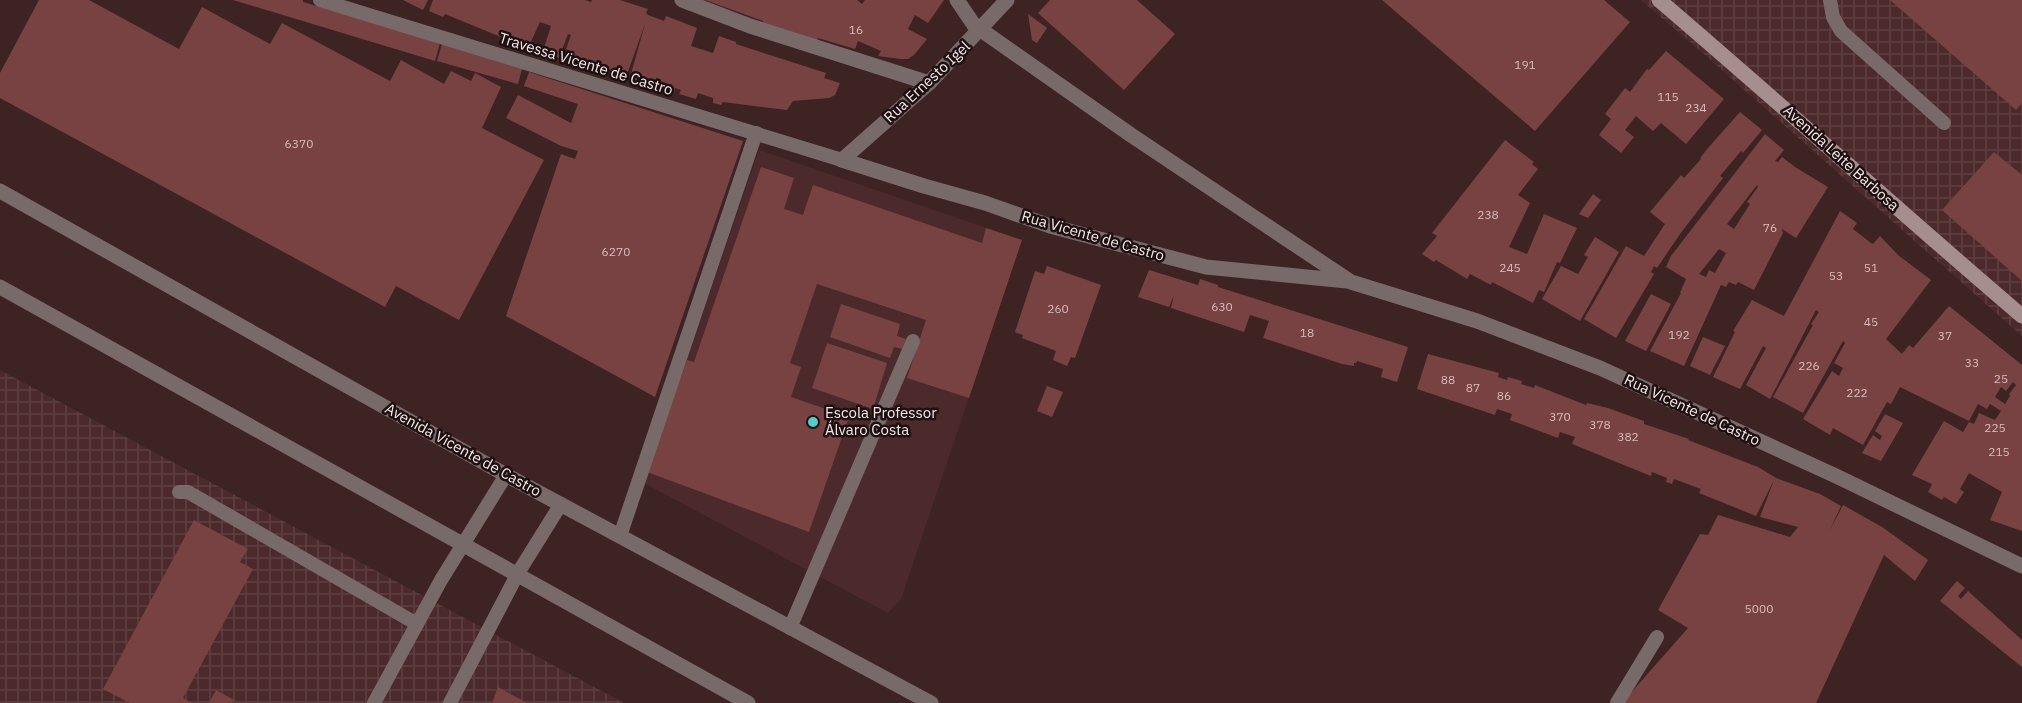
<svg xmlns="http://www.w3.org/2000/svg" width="2022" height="703" font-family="'IBM Plex Sans',sans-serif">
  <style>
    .built { fill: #4c2a2b }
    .industrial { fill: url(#industrial-grid) }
    .building { fill: #784243; fill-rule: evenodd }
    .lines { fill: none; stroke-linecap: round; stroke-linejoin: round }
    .lane { stroke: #796a6a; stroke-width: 14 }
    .street { stroke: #796a6a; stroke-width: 15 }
    .secondary { stroke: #a58e8d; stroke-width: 15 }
    .poi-dot { fill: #53cdca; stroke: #1c1010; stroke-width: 2 }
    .labels { text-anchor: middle; stroke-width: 5; stroke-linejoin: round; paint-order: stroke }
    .number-label { font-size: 12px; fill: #d9bdbd }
    .street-label { font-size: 15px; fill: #f9e6e6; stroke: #1c1010 }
    .poi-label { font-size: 15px; fill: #f9e6e6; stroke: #1c1010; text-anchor: start }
  </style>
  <defs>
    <pattern id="industrial-grid" width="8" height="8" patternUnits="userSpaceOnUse" patternTransform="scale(1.5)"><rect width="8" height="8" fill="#4c2a2b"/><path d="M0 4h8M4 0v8" fill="none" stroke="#5e3f40"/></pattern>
  </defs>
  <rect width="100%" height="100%" fill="#3e2323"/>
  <!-- built -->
  <path class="built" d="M759 150 1022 240 901 599 888 613 644 483Z"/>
  <!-- industrial -->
  <g class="industrial">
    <path d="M1641 0H2022V336L1689 41Z"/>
    <path d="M0 370 624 703H0Z"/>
  </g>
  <!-- building -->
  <g class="building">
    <path d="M39 0H89L179 49 202 7 270 44 282 23 390 81 401 60 444 84 451 71 471 81 475 73 501 87 482 128 544 160 459 320 396 286 385 307 0 98V73Z"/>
    <path d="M233 0H303V2L440 43 435 61Z"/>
    <path d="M403 0H428L423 10Z"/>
    <path d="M433 0H585L591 2 592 0H620L648 9 646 13 648 15 664 21 666 16 697 28 691 46 713 53 719 36 736 42V44L826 73 824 78 840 83 835 95 829 98 793 101 787 110 723 102 721 105 713 103V98L698 93 696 99 679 94 681 90 675 88 674 93 629 81 645 24 625 80 572 60 573 52 566 49 571 35 568 34 559 58 543 51 551 26 540 22 528 48 445 14 443 17 429 11Z"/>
    <path d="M705 0H857L862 4 865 0H944L928 23 915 15 908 29 927 39 914 55 908 59H901L878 56 881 51 858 41 855 49 818 38 817 41 762 24 763 21Z"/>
    <path d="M1050 0H1137L1175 34 1124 90 1038 13Z"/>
    <path d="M1382 0H1604L1630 22 1535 131Z"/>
    <path d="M1890 0H2022V103L2016 110Z"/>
    <path d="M1028 14 1047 28 1037 43 1032 40Z"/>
    <path d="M442 44 522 69 518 84 437 61Z"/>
    <path d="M1666 51 1724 99 1686 144 1661 123 1653 131 1636 116 1625 130 1634 137 1621 153 1599 135 1611 119 1605 114 1625 88 1630 92 1647 69 1649 70Z"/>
    <path d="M529 72 743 141 655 397 506 316 561 154 575 159 578 151 561 146 506 118 518 95 571 123 578 104 524 86Z"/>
    <path d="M1740 112 1762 130 1743 153 1741 151 1720 176 1723 178 1680 234 1657 268 1654 266 1651 272 1654 274 1616 338 1584 319 1626 246 1644 256 1665 224 1650 212 1681 175 1684 178 1701 159 1700 158 1708 148Z"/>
    <path d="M1765 134 1784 150 1775 161 1778 162 1782 157 1795 167 1828 187 1796 238 1782 229 1783 233 1754 290 1738 282 1736 285 1729 282 1726 287 1721 285 1684 366 1650 351 1681 293H1680L1686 279 1666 267 1671 256ZM1757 185 1758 187 1747 202 1750 204 1734 229 1727 224ZM1719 249 1726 253 1715 273 1709 270 1706 277 1699 274Z"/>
    <path d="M1505 140 1534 162 1532 164 1538 169 1518 195 1530 203 1509 247 1527 254 1544 214 1577 228 1560 263 1557 262 1544 292 1539 290 1533 303 1492 282 1491 285 1470 274 1467 279 1436 260 1434 262 1422 254 1437 236 1432 233Z"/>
    <path d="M1994 152 2022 175V281L1942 210Z"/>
    <path d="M761 167 794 178 784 209 803 215 813 185 982 243 986 228 1022 240 969 398 907 378 926 320 817 284 790 363 801 367 791 397 849 417 809 532 647 472 687 360 694 362Z"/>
    <path d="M1593 194 1601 200 1588 218 1579 214Z"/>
    <path d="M1840 211 1857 223 1853 229 1871 243 1873 244 1880 236 1898 255 1931 280 1886 339 1902 354 1909 345 1913 348 1949 306 2022 365V531L1990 520 2002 492 1969 473 1960 489 1964 492 1956 504 1944 497 1942 500 1928 492 1932 484 1912 475 1944 421 1963 432 1969 422 1974 424 1979 413 1995 420 2001 411 1990 404 1987 409 1978 404 1969 421 1900 387 1891 404 1887 402 1863 445 1833 428 1830 435 1803 419 1832 371 1839 376 1843 368 1834 363 1845 343 1843 341 1803 413 1773 397 1813 325 1811 324 1819 312 1816 310 1770 399 1746 385 1766 348 1763 346 1740 389 1713 377 1735 332 1733 331 1752 300 1784 316ZM2013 382 2016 385 2009 394 2010 396 2005 404 1995 397 2001 387 2006 391Z"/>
    <path d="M1595 237 1619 252 1580 321 1542 299 1561 266 1578 274 1588 257 1584 255Z"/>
    <path d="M1047 266 1101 285 1075 358 1071 357 1067 366 1053 360 1056 351 1022 338 1023 335 1015 332 1035 271 1044 274Z"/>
    <path d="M1149 270 1198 285 1200 279 1218 285V287L1408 347 1397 382 1381 377 1383 369 1357 361 1356 363H1354V366L1342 364 1263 338 1269 321 1250 315 1244 332 1171 308 1174 295 1169 307 1138 297Z"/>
    <path d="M1651 294 1671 304 1646 351 1625 341Z"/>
    <path d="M841 304 900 324 897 336 906 339 902 349 894 347 890 358 830 337Z"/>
    <path d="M1703 337 1725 346 1710 375 1690 366Z"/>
    <path d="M827 343 887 363 873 409 812 388Z"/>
    <path d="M1428 354 1499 373 1498 377 1507 380 1508 377 1522 381 1521 384 1534 388 1535 385 1586 405 1587 403 1608 408 1644 421V424L1689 439 1688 440 1758 467 1776 478 1820 494 1841 506 1829 532 1843 505 1882 527 1928 560 1915 581 1884 555 1816 703H1622L1688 628 1658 610 1700 534 1708 535 1718 515 1790 537 1798 527 1760 517 1774 480 1756 516 1699 493 1701 489 1674 479 1672 484 1666 482 1667 478 1652 472 1651 476 1572 444 1575 437 1560 432 1558 438 1510 420 1512 414 1497 409 1495 415 1417 389Z"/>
    <path d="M1047 386 1063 392 1052 417 1037 411Z"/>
    <path d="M1885 414 1903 423 1881 461 1862 453 1873 435 1880 440 1882 436 1875 431Z"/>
    <path d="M194 520 248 549 240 562 253 569 183 698 192 703H130L103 689Z"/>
    <path d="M1957 581 1965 588 1958 596 1961 599 1968 591 2022 640V667L1940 601Z"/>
    <path d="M498 687 527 703H492Z"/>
    <path d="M216 690 234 700 232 703H209Z"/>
  </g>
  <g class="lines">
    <!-- lane -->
    <g class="lane">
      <path d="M320 0 842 160"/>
      <path d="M1830 0 1833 17 1841 31 1944 123"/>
      <path d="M179 492H188L417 624"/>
      <path d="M620 536 756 133"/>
      <path d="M790 628 913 341"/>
      <path d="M374 703 441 580 506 475"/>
      <path d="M450 703 518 573 561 504"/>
      <path d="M1617 703 1657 637"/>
    </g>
    <!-- street -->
    <g class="street">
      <path d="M682 0 750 26 929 83"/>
      <path d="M957 0 974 25 1131 135 1351 282 1477 321 1600 368 1836 476 2022 566"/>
      <path d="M842 160 924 186 985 203 1050 226 1206 267 1347 281"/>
      <path d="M842 160 929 83 1007 0"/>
      <path d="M0 191 506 475 931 703"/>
      <path d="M0 287 748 703"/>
    </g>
    <!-- secondary -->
    <path class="secondary" d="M1659 0C1781 104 1900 212 2022 316"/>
  </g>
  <!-- markers -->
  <circle class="poi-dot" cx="813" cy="422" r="6"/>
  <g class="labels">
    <!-- number labels -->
    <g class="number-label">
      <text x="856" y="34">16</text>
      <text x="1525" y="69">191</text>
      <text x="1668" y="101">115</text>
      <text x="1696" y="112">234</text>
      <text x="299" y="148">6370</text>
      <text x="1488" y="219">238</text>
      <text x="1770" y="232">76</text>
      <text x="616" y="256">6270</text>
      <text x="1510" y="272">245</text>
      <text x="1871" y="272">51</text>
      <text x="1836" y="280">53</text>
      <text x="1222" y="311">630</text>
      <text x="1058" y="313">260</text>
      <text x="1871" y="326">45</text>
      <text x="1307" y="337">18</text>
      <text x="1679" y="339">192</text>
      <text x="1945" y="340">37</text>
      <text x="1972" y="367">33</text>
      <text x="1809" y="370">226</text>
      <text x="2001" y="383">25</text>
      <text x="1448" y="384">88</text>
      <text x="1473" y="392">87</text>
      <text x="1857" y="397">222</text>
      <text x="1504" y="400">86</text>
      <text x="1560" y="421">370</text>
      <text x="1600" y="429">378</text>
      <text x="1995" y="432">225</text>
      <text x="1628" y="441">382</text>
      <text x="1999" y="456">215</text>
      <text x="1759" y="613">5000</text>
    </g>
    <!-- street labels -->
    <g class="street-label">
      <text transform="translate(586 64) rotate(17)" y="5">Travessa Vicente de Castro</text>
      <text transform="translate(927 82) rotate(-43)" y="5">Rua Ernesto Igel</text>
      <text transform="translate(1841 158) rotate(42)" y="5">Avenida Leite Barbosa</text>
      <text transform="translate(1093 236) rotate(16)" y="5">Rua Vicente de Castro</text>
      <text transform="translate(1692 410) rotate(25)" y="5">Rua Vicente de Castro</text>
      <text transform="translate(463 450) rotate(29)" y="5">Avenida Vicente de Castro</text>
    </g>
    <!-- poi labels -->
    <g class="poi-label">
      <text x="825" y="418">Escola Professor<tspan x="825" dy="17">Álvaro Costa</tspan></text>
    </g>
  </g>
</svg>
